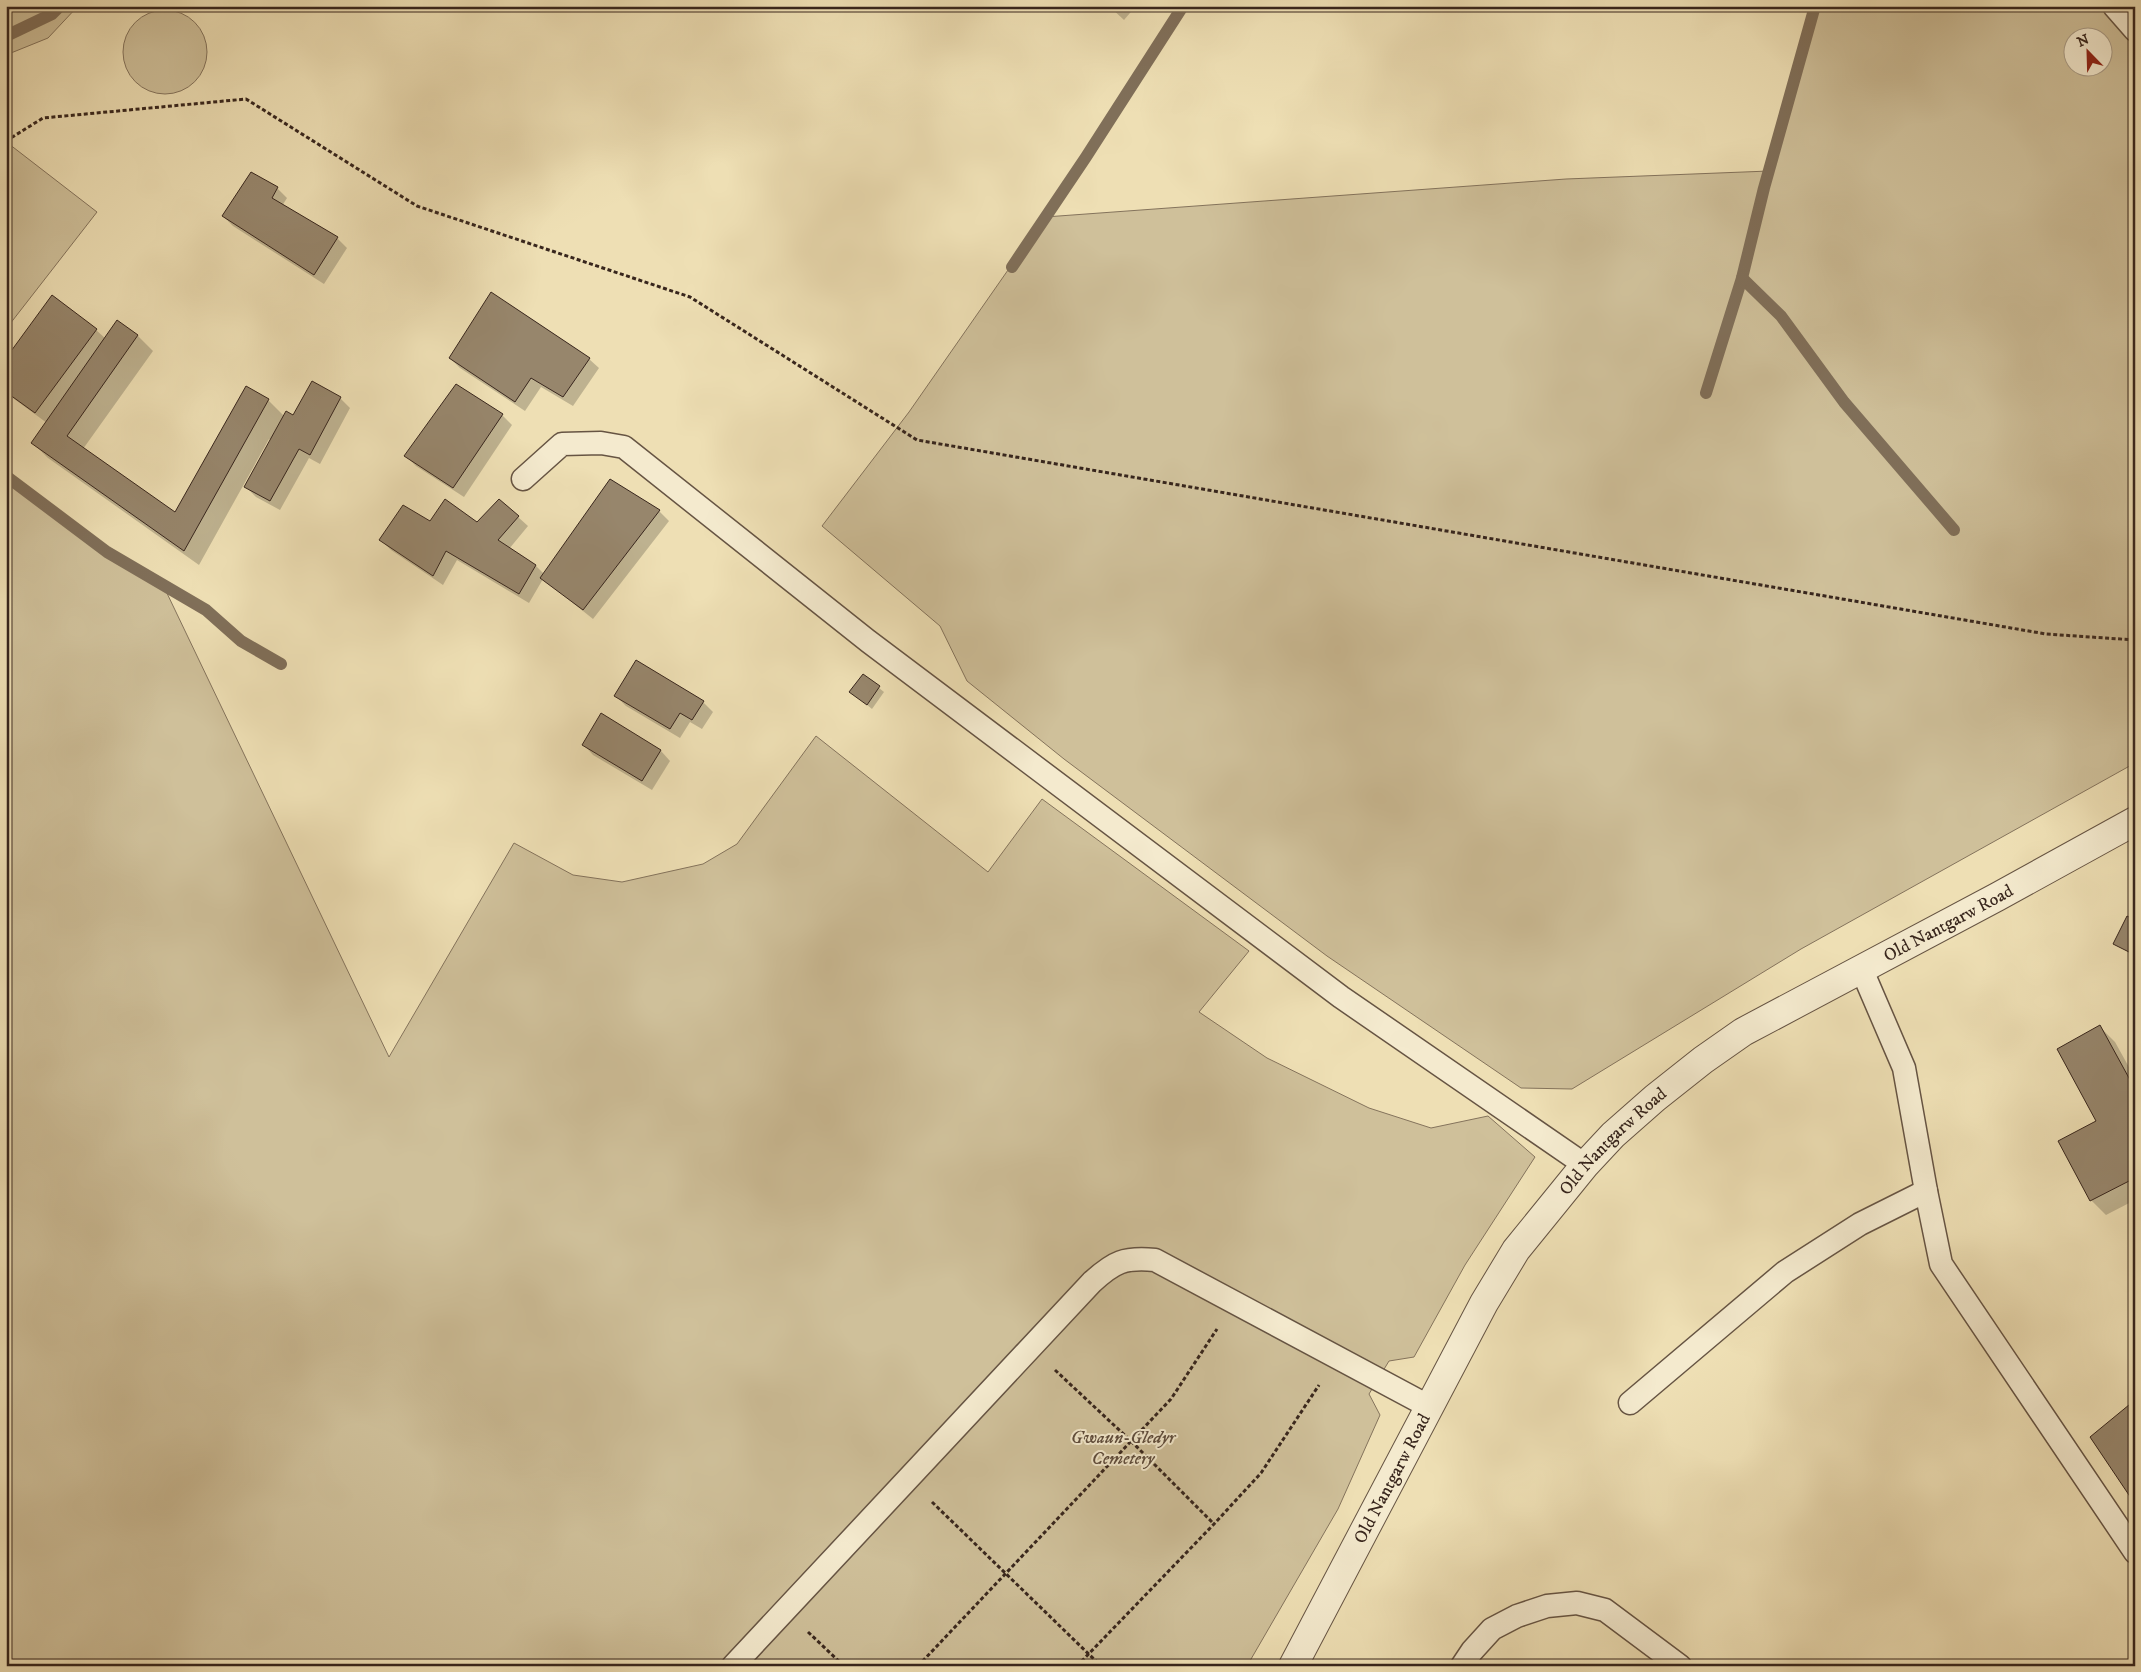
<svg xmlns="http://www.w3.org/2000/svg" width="2141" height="1672" font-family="'IM FELL DW Pica',serif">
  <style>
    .green { fill: #cfc09a; stroke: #84735c; fill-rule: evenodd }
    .shadow { fill: #0003 }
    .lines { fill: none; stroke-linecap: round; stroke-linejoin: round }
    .stream { stroke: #806f59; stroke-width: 12 }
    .building { fill: #97866c; stroke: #38261d }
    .lane-casing { stroke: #665443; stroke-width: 25 }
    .street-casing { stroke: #665443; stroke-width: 30 }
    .path { stroke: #38261d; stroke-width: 3; stroke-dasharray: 4 2.5; stroke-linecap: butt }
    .lane { stroke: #f4eace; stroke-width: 22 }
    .street { stroke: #f4eace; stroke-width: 28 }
    .labels { text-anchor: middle; stroke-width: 4; stroke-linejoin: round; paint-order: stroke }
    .street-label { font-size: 18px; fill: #38261d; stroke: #f4eace }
    .park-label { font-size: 18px; font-style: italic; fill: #5e4c3c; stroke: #f4eace }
  </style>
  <rect width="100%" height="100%" fill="#eedfb4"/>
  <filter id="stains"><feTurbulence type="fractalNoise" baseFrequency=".004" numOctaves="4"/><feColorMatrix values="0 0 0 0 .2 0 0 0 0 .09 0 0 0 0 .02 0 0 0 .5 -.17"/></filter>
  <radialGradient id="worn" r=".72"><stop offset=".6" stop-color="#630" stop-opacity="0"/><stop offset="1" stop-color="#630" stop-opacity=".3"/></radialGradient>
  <!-- green -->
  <g class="green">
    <path d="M6 6H78L48 38 6 55Z"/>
    <path d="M1815 6H2126L2135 40V763L1801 949 1572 1089 1521 1088 1327 956 1064 759 967 681 940 626 822 526 909 412 1045 217 1566 179 1769 171ZM2074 38H2104V68H2074Z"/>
    <circle cx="165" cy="52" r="42"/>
    <path d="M9 144 97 212 6 329V148Z"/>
    <path d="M6 476 106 552 164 587 389 1057 514 843 573 875 622 882 703 864 737 844 816 736 988 872 1042 799 1249 951 1199 1012 1267 1058 1369 1108 1431 1128 1488 1116 1535 1157 1465 1265 1414 1357 1389 1361 1369 1394 1380 1415 1338 1509 1247 1666H6Z"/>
  </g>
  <!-- shadow -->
  <g class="shadow">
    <path d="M1109 6H1136L1124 20Z"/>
    <path d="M277 188 287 198 282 206 337 238 347 248 324 284 233 226 223 216Z"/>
    <path d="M117 322 138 336 153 351 83 449 175 514 268 400 284 416 294 417 340 398 350 408 320 464 309 458 280 510 256 497 246 487 271 440 269 439 199 565 48 458 33 443 47 423 6 393V360L96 330 106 339Z"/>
    <path d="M450 358 589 359 599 368 573 406 541 387 525 411 460 368Z"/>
    <path d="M456 386 502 415 512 425 464 497 416 466 406 456Z"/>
    <path d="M610 481 659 511 669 521 593 619 543 579 529 603 457 560 443 585 391 550 381 540 430 523 477 524 518 517 528 526 509 549 536 566 544 574Z"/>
    <path d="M863 675 884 692 872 709 856 696Z"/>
    <path d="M616 696 703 702 713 712 702 729 690 722 680 738 626 706Z"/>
    <path d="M584 745 661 751 670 761 652 790 593 755Z"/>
    <path d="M2135 922V956L2115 944Z"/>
    <path d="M2100 1027 2115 1042 2135 1078V1200L2106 1215 2091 1200 2060 1142 2097 1122Z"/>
  </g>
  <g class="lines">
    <!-- stream -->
    <g class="stream">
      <path d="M6 36 52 14 60 6"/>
      <path d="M1012 267 1086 157 1183 6"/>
      <path d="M1742 278 1781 316 1844 402 1954 530"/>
      <path d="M1706 393 1742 278 1764 188 1815 6"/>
      <path d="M6 476 107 552 206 610 241 641 281 664"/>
    </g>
  </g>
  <!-- building -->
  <g class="building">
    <path d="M1108 6H1118L1113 11Z"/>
    <path d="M251 172 278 187 272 198 338 237 314 275 222 216Z"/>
    <path d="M491 292 590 358 563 397 531 378 515 402 449 358Z"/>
    <path d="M52 295 97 329 35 413 6 392V358Z"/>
    <path d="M117 320 138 335 67 436 175 512 246 386 269 399 184 551 31 443Z"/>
    <path d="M312 381 341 397 310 455 299 449 270 501 244 487 286 411 293 415Z"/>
    <path d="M456 384 503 414 453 488 404 456Z"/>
    <path d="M610 479 660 510 583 610 540 578Z"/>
    <path d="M445 499 477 522 499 499 519 516 498 540 536 565 519 594 446 551 433 576 379 540 403 505 430 521Z"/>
    <path d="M636 660 704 701 692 720 680 713 670 729 614 696Z"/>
    <path d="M863 674 880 686 867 705 849 692Z"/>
    <path d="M601 713 661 750 642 781 582 745Z"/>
    <path d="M2127 916 2135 920V955L2113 944Z"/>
    <path d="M2100 1025 2135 1089V1186L2131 1180 2090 1201 2058 1141 2096 1121 2057 1049Z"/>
    <path d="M2135 1400V1504L2090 1437Z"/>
  </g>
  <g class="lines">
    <defs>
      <g id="lane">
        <path d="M2114 6 2135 30"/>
        <path d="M523 479 562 444 601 443 624 447 868 641 1341 997 1585 1165"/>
        <path d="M1861 968 1904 1068 1926 1191 1941 1264 2135 1552"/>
        <path d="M1630 1403 1785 1272 1860 1224 1926 1191"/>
        <path d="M733 1666 1092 1282C1114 1262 1124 1257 1155 1260L1428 1406"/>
        <path d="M1462 1666 1472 1651 1492 1629 1517 1616 1547 1606 1577 1603 1605 1610 1680 1666"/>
      </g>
      <g id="street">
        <path id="s1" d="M1293 1666 1484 1303 1516 1250 1585 1165 1613 1135 1655 1098 1703 1060 1743 1032 1997 897 2135 821"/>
      </g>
    </defs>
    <!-- lane casing -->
    <use href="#lane" class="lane-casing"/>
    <!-- street casing -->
    <use href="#street" class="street-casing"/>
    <!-- path -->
    <g class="path">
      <path d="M6 141 43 118 246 99 417 206 690 297 917 440 2046 634 2135 640"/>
      <path d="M1055 1370 1132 1442 1214 1524"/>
      <path d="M932 1502 1101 1666"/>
      <path d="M808 1632 844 1666"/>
      <path d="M918 1666 1171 1399 1217 1329"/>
      <path d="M1077 1666 1214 1524 1261 1473 1319 1385"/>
    </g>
    <!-- lane -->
    <use href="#lane" class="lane"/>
    <!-- street -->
    <use href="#street" class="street"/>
  </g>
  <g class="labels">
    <!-- street labels -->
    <g class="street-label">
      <text dy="6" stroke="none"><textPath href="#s1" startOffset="1021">Old Nantgarw Road</textPath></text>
      <text dy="6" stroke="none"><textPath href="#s1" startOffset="618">Old Nantgarw Road</textPath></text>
      <text dy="6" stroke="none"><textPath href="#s1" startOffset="212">Old Nantgarw Road</textPath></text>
    </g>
    <!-- park labels -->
    <g class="park-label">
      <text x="1123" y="1443">Gwaun-Gledyr<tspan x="1123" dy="21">Cemetery</tspan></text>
    </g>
  </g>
  <!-- margin -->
  <rect width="2141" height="1672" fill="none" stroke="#eedfb4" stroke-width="25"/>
  <rect x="8" y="8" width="2126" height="1657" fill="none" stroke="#38261d" stroke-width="2.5"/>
  <rect x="12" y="12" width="2116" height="1647" fill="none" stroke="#38261d"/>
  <!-- north arrow -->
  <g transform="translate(2088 52) rotate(337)"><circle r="24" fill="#f4eace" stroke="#a99c87"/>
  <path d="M0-4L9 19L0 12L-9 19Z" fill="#8f2418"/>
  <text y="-8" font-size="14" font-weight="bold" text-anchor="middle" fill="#38261d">N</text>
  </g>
  <rect width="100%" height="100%" filter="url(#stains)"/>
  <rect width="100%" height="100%" fill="url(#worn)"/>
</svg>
